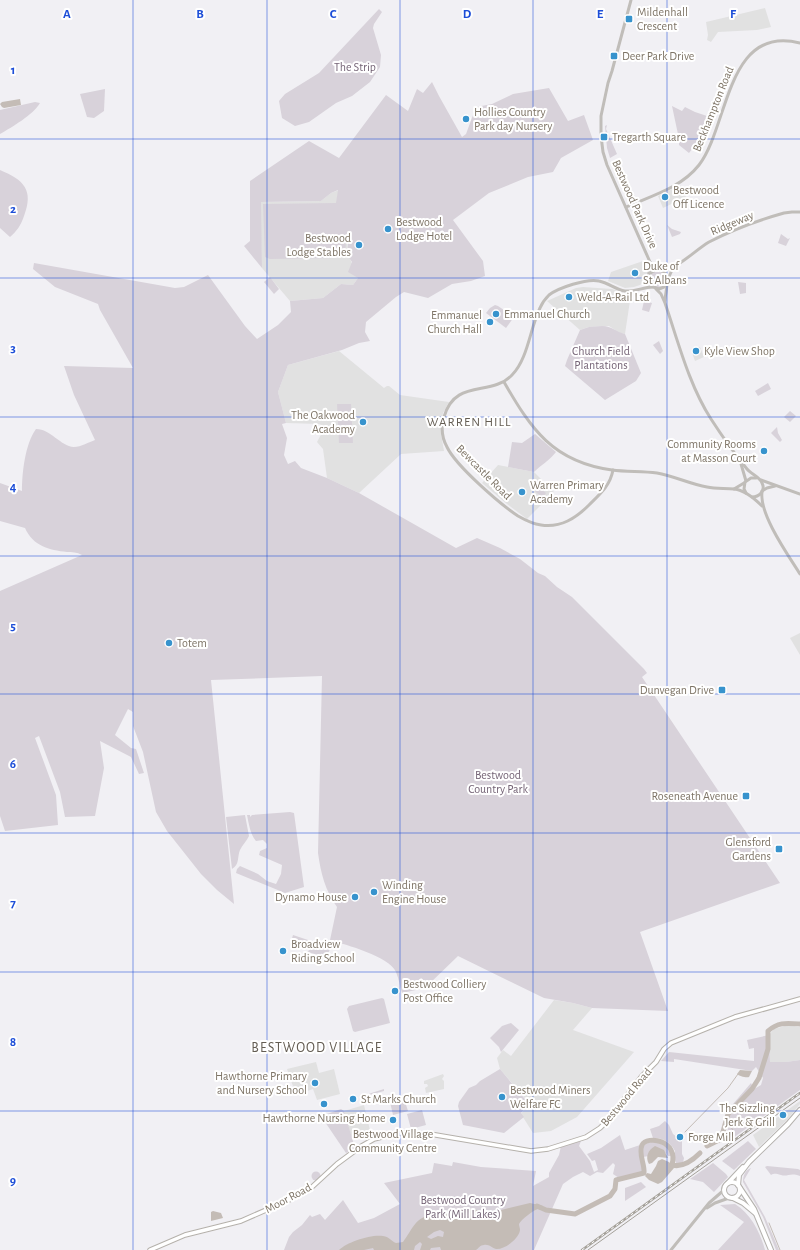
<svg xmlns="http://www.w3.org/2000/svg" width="800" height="1250" font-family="'Alegreya Sans',sans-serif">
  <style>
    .built { fill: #e1e1e1 }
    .green { fill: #d8d2da }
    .water { fill: #c4bcb6; fill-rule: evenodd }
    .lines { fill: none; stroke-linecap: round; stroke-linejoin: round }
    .stream { stroke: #c4bcb6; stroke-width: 1 }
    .river { stroke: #c4bcb6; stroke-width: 5 }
    .secondary-casing { stroke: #b5b1ab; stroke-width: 5.5 }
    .primary-casing { stroke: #b4b1ad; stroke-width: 6 }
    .tertiary { stroke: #c0bdb9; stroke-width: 3 }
    .secondary { stroke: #fff; stroke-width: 3.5 }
    .primary { stroke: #fff; stroke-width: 4 }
    .tram { stroke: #a4a099; stroke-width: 1 }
    .rail-casing { stroke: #a4a099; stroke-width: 2.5 }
    .rail { stroke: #fff; stroke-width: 1; stroke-dasharray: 3; stroke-linecap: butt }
    .grid { fill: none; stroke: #1d4ed8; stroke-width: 1; stroke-opacity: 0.55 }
    .poi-dot { fill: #3793cd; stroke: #fff; stroke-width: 1.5 }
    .labels { text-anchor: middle; stroke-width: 4; stroke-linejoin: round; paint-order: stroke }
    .poi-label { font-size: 12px; fill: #7e7466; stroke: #fff; text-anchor: start }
    .park-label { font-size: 12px; fill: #756476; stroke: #fff }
    .street-label { font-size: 12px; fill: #7e7466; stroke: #fff }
    .neighbourhood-label { font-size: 13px; letter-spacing: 1px; fill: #645d53; stroke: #fff }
    .quarter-label { font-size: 14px; letter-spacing: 1px; fill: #645d53; stroke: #fff }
    .grid-label { font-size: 13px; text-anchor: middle; font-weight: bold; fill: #1d4ed8; stroke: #fff; stroke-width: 4; stroke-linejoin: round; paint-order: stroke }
  </style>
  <rect width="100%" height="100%" fill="#f1f0f4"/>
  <!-- built -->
  <g class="built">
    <path d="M765 8 771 27 757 30 718 32 711 42 707 40 708 35 706 22Z"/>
    <path d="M680 185 686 197 663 208 658 196Z"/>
    <path d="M339 190 352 197 347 245 348 254 358 278 353 285 341 284 323 298 290 301 262 268 260 202 321 201 331 193Z"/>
    <path d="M646 260 648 270 644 282 640 285 634 287 625 288 608 281 611 272Z"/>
    <path d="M583 287 612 289 624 293 631 294 625 334 620 333 609 326 589 327 580 330 547 301 576 288Z"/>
    <path d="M698 347H700L704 357 695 361 691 350Z"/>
    <path d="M339 351 384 388 387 386H389L400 395 449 402 443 413 441 425V434L444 451 401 454 359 493 327 478 323 449 317 442 324 429V426L319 424 286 423 278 392 288 365Z"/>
    <path d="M498 465 534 472 554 492 527 519 507 504 482 483Z"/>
    <path d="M800 633V655L790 638Z"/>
    <path d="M554 1000 573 1003 592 1008 573 1030 634 1052 577 1117 551 1131 533 1133 521 1114 529 1103 500 1069 497 1058 503 1050 511 1056Z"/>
    <path d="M788 1025 800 1027V1060L786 1062H770L769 1035 774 1029Z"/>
    <path d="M316 1062 319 1073 334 1069 340 1094 317 1100 313 1089 296 1095 287 1069Z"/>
    <path d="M443 1074 444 1076 442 1079 444 1081V1089L426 1093 425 1088 428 1086 427 1084H424V1081Z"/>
    <path d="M800 1101V1104L787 1120 759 1147 753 1135Z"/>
    <path d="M364 1105 370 1130 352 1140 344 1111Z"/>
  </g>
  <!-- green -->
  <g class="green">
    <path d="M379 9 382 12 374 24 373 28 381 55 380 67 370 82 352 96 336 103 309 122 295 126 282 118 279 101 285 94 319 73Z"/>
    <path d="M432 82 439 96 462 137 466 134 476 107 492 104 513 94 549 88 568 121 584 115 593 140 561 158 553 172 528 177 489 193 453 220 483 261 485 276 471 281 452 284 428 298 404 292 396 297 366 322 365 332 370 341 359 343 342 350 288 365 278 392 286 423 282 424 287 438 284 455 288 464 295 461 301 468 327 478 359 493 456 548 477 538 500 548 520 559 538 573 545 576 557 587 572 597 644 669 647 673 642 677 780 883 640 932 668 1011 592 1008 573 1003 544 998 458 956 425 988 402 993C400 987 399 979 396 972 389 956 346 945 330 940L337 907C325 890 321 874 318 853L322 676 211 680 234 904 217 890 201 874 167 831 156 812 143 752 133 726V712L128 709 115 735 131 748 136 749 144 773 139 774 131 757 100 741 104 768 95 816 65 817 60 792 39 736 35 738 56 795 58 825 5 831 0 816V591L82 555C77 552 72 552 67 552 49 550 33 546 25 528L0 521V483L22 491C22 473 25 444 36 429 51 429 60 446 74 447 81 447 89 442 95 440L74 395 64 366 133 368 100 310 98 304 55 287 33 269 34 263 175 288 184 287 208 275 245 326 257 339 278 325 291 312 290 301 323 298 341 284 353 285 358 278 348 272 352 262 347 255 348 240H346L345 257 338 258 270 259 265 257 263 204 336 203 338 190 331 193 321 201 261 202 262 268 244 246 250 241V181L309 141 339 158 386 95 408 111 417 89 423 93Z"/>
    <path d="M105 89 104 111 94 118 87 117 80 94Z"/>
    <path d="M35 102 40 103C33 115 12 127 0 134V110Z"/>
    <path d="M672 106 682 111 685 107 695 112 707 116 696 144 689 153 679 145V139Z"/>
    <path d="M607 125 606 129 617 154 610 158 607 148 605 126Z"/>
    <path d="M0 170C24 180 34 190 24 216 21 225 17 231 10 237L0 228Z"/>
    <path d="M667 225 672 229 681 232 680 234 672 237Z"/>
    <path d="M781 234 788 239 790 238 786 246 778 243Z"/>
    <circle cx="658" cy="279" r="8"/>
    <path d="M270 277 279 289 274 294 264 282Z"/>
    <path d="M738 282 746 283V293L740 294Z"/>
    <path d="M644 301 652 303 649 312 642 310Z"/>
    <path d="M495 305 498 306 514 317 506 328 486 313 490 308Z"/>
    <path d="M602 326C612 326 616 332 625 334L641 373 636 381 605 400 565 366 567 360 580 330 589 327Z"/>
    <path d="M659 341 663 351 660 354 653 345Z"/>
    <path d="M768 383 771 389 758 396 755 391Z"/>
    <path d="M337 404H351L353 443H339Z"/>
    <path d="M790 411 796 416 790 422 784 417Z"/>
    <path d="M777 427 778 433 782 440 780 442 771 433Z"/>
    <path d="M535 434 556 452C550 460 541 465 534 472L508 467 512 442 522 443Z"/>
    <path d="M533 482 546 493 543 498 530 487Z"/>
    <path d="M290 812 294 813 304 887 285 893 236 873 237 869 240 866 258 874 267 881 276 884 281 874 282 865 259 855 260 851 267 848V844L263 840 256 841C250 834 249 824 247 815H250V817L252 815Z"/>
    <path d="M245 815 249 836C247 841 242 845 240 850 237 857 240 864 232 869L226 817Z"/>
    <path d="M293 935 308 940 305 949 290 945Z"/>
    <path d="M313 941 331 947 324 962 318 955 308 952Z"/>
    <path d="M382 998 384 999 390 1023 355 1032 353 1031 347 1009 349 1006Z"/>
    <path d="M511 1023 519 1030 501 1052 499 1047 490 1038 502 1026Z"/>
    <path d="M769 1035 770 1062H786L800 1060V1090L733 1138 731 1136 728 1139 727 1111 751 1083 754 1089 761 1085 763 1078 756 1067 752 1071 674 1059V1062L661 1061 669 1052 754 1061V1048L749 1049 747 1040Z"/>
    <path d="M500 1069 529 1104 521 1113 524 1117 504 1133 463 1125 458 1106 459 1102 469 1088 476 1085 480 1081Z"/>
    <path d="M384 1089V1091L369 1095 371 1103 367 1104 365 1095Z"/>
    <path d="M404 1098 408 1111 393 1115 390 1102Z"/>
    <path d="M341 1109 344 1111 355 1148 346 1153 321 1116Z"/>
    <path d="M422 1110 426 1125 411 1129 407 1114Z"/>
    <path d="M665 1121 669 1125 673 1134 682 1141V1154L684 1158 683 1163H676L675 1160V1151C670 1142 664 1138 653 1138L650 1129 659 1126Z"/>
    <path d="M620 1135 625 1150 640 1145 642 1160 644 1167 643 1171 639 1173 619 1178 613 1174 615 1165 613 1163 603 1173 597 1172 590 1176 583 1172 573 1177 563 1184 534 1250H284L289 1237 293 1232 302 1225 310 1215 312 1217 320 1214 325 1220 343 1200 358 1223 374 1218 400 1204 384 1183 432 1173 434 1163 452 1166 453 1162 481 1167 536 1171 533 1186 549 1177V1173L559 1155 561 1146 581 1141 579 1146 590 1161 594 1172 598 1170 595 1160 592 1161 587 1154 601 1148Z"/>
    <path d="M748 1141 756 1149 734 1170 722 1161Z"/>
    <path d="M651 1142C661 1142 668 1147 672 1156H668L666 1153 643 1157V1147L645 1144Z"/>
    <path d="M713 1163 726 1174 728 1177 714 1192 703 1182 690 1179Z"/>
    <path d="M767 1166 798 1169 800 1170V1176C790 1172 788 1177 781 1175 776 1174 775 1173 771 1175L765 1167Z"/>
    <path d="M751 1168 744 1180 765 1217 779 1250H776L763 1217 743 1182C743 1176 745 1170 751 1168Z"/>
    <circle cx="316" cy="1176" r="4.5"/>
    <path d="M641 1182 646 1187 625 1201V1188Z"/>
    <path d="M735 1204C751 1214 760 1232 765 1250H718L744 1222 720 1205Z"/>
  </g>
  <!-- water -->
  <g class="water">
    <path d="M20 99 21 105 4 108 2 107 0 104 2 102Z"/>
    <path d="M740 1070 752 1071 749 1077C746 1078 739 1076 737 1074Z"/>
    <path d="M655 1146 664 1150 668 1158 658 1157 652 1163 649 1164C645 1157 648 1150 655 1146Z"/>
    <path d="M662 1159 669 1162 674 1168 662 1182 658 1184 649 1180 645 1176 647 1173 651 1174 656 1166 658 1161Z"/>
    <path d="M530 1203 543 1206 541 1210 538 1209C533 1210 521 1220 519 1224 519 1226 520 1228 520 1230 519 1239 504 1250 496 1249 492 1248 489 1244 484 1245 480 1245 479 1248 476 1250H441L440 1247 431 1248 430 1250H420L422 1244 420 1242 415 1246 414 1250H374L373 1248 364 1250H339C347 1242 371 1234 383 1236 390 1237 391 1241 396 1243L403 1242C413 1229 413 1220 431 1214V1215L437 1214V1212C450 1212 473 1205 485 1213 488 1215 489 1218 491 1220L501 1210ZM440 1230 444 1232 443 1237 438 1236 431 1239 427 1237 434 1232Z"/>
    <path d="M213 1211 221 1213 223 1218 211 1221V1212Z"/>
  </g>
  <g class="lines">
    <!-- stream -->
    <g class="stream">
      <path d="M757 1078 759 1080"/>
      <path d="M725 1125 730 1126 733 1130"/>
      <path d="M685 1132 728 1088 738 1074"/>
      <path d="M769 1223 780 1250"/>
    </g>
    <!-- river -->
    <g class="river">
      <path d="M707 1146 721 1139 728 1114 752 1089 759 1078 768 1049V1031C778 1022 786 1023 800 1024"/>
      <path d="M537 1206 546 1210 575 1214 610 1196 615 1189 616 1180 644 1173C645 1164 638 1154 642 1145 647 1135 679 1140 672 1165 683 1168 693 1160 700 1153"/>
    </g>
    <defs>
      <path id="secondary" d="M150 1250 185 1235 241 1221 289 1200 312 1187 337 1164 360 1147 374 1139 390 1135 403 1133 430 1134 531 1151 548 1149 586 1137 600 1128 608 1120 642 1076 656 1062 664 1049 671 1043 735 1017 800 999"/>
      <g id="primary">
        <circle cx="732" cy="1190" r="8"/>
        <path d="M728 1183 743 1167"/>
        <path d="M738 1185 739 1175 749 1162 788 1124 800 1110"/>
        <path d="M740 1188 754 1209 771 1250"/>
        <path d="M733 1198 743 1203 755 1213"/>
      </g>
    </defs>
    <!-- secondary casing -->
    <use href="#secondary" class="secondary-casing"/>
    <!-- primary casing -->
    <use href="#primary" class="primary-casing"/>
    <!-- tertiary -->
    <g class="tertiary">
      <path d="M631 0 612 71 608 83 601 116V136L603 152 607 165 650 262 658 270"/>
      <path d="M626 207C651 196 681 188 699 165 729 126 726 24 800 43"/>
      <path d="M650 263 648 280 651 286 659 289 664 287 667 283"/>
      <path d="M662 271C680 267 694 251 709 242 732 230 759 220 784 213L792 212H800"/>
      <path d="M649 275C652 271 656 269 661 270 672 274 665 292 665 301"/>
      <path d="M668 279 672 270 675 266"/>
      <path d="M656 289 661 294 665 303C678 341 689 385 711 419 722 436 734 453 747 469 751 474 760 477 762 483 766 491 759 497 752 497"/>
      <path d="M504 382C531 429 553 462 612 470 627 472 642 471 657 473 674 476 690 484 707 487 716 489 725 488 734 489 744 490 755 499 762 506"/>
      <path d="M741 464 746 481"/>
      <path d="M613 470C610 486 600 494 589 505 576 518 561 528 541 525 533 524 525 520 518 516 500 504 456 466 447 447 442 438 441 427 444 417 455 378 491 397 512 375 528 359 530 328 540 308 542 303 545 299 549 295 558 288 587 278 599 281 609 283 616 290 625 291 635 292 643 287 653 287"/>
      <path d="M761 480 800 494"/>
      <path d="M734 489 744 483"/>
      <path d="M762 491 767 488 775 486"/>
      <path d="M762 492C759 514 788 555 800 574"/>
      <path d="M746 493 744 489 745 482 751 478H756"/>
      <path d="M707 1208 715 1203 729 1198"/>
      <path d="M671 1250 709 1203 724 1190"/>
    </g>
    <!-- secondary -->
    <use href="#secondary" class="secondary"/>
    <!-- primary -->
    <use href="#primary" class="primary"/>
    <!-- tram -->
    <path class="tram" d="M588 1250 800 1098"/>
    <defs>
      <path id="rail" d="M582 1250 800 1093"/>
    </defs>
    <!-- rail casing -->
    <use href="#rail" class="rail-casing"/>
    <!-- rail -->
    <use href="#rail" class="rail"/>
  </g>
  <!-- grid -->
  <path class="grid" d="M133 0V1250M267 0V1250M400 0V1250M533 0V1250M667 0V1250M0 139H800M0 278H800M0 417H800M0 556H800M0 694H800M0 833H800M0 972H800M0 1111H800"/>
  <!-- markers -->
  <g class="poi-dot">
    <rect x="625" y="15" width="8" height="8" rx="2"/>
    <rect x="610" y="52" width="8" height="8" rx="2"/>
    <circle cx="466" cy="119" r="4"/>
    <rect x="600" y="133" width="8" height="8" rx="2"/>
    <circle cx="665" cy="197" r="4"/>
    <circle cx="388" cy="229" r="4"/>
    <circle cx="359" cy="245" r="4"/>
    <circle cx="635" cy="273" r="4"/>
    <circle cx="569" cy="297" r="4"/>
    <circle cx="496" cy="314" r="4"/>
    <circle cx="490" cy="322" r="4"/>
    <circle cx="696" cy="351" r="4"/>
    <circle cx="363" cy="422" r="4"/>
    <circle cx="764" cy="451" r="4"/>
    <circle cx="522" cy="492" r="4"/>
    <circle cx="169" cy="643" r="4"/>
    <rect x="718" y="686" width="8" height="8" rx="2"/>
    <rect x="742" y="792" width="8" height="8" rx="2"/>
    <rect x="775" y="845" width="8" height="8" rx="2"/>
    <circle cx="374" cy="892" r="4"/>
    <circle cx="355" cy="897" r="4"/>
    <circle cx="283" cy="951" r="4"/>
    <circle cx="395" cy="991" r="4"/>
    <circle cx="315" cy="1083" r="4"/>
    <circle cx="502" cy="1097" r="4"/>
    <circle cx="353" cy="1099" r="4"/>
    <circle cx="324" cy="1104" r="4"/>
    <circle cx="783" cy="1115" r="4"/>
    <circle cx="393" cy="1120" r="4"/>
    <circle cx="680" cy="1137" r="4"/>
  </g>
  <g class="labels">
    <!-- poi labels -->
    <g class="poi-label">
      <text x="637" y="16">Mildenhall<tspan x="637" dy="14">Crescent</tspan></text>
      <text x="622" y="60">Deer Park Drive</text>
      <text x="474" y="116">Hollies Country<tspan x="474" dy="14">Park day Nursery</tspan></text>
      <text x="612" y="141">Tregarth Square</text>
      <text x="673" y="194">Bestwood<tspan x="673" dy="14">Off Licence</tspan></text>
      <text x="396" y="226">Bestwood<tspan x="396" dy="14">Lodge Hotel</tspan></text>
      <text x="351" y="242" text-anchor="end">Bestwood<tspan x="351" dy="14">Lodge Stables</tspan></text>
      <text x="643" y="270">Duke of<tspan x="643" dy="14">St Albans</tspan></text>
      <text x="577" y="301">Weld-A-Rail Ltd</text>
      <text x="504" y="318">Emmanuel Church</text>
      <text x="482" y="319" text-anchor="end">Emmanuel<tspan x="482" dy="14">Church Hall</tspan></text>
      <text x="704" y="355">Kyle View Shop</text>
      <text x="355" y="419" text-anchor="end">The Oakwood<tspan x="355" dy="14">Academy</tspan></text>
      <text x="756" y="448" text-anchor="end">Community Rooms<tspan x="756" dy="14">at Masson Court</tspan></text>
      <text x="530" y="489">Warren Primary<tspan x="530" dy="14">Academy</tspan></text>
      <text x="177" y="647">Totem</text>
      <text x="714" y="694" text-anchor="end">Dunvegan Drive</text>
      <text x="738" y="800" text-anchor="end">Roseneath Avenue</text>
      <text x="771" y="846" text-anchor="end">Glensford<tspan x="771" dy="14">Gardens</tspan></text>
      <text x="382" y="889">Winding<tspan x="382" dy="14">Engine House</tspan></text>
      <text x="347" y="901" text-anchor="end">Dynamo House</text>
      <text x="291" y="948">Broadview<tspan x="291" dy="14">Riding School</tspan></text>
      <text x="403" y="988">Bestwood Colliery<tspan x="403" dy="14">Post Office</tspan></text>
      <text x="307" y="1080" text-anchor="end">Hawthorne Primary<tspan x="307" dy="14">and Nursery School</tspan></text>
      <text x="510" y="1094">Bestwood Miners<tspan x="510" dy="14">Welfare FC</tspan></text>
      <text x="361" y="1103">St Marks Church</text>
      <text x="775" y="1112" text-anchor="end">The Sizzling<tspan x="775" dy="14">Jerk &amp; Grill</tspan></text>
      <text x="324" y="1122" text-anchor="middle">Hawthorne Nursing Home</text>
      <text x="393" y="1138" text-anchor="middle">Bestwood Village<tspan x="393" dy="14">Community Centre</tspan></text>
      <text x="688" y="1141">Forge Mill</text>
    </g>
    <!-- park labels -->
    <g class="park-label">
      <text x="355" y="71">The Strip</text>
      <text x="601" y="355">Church Field<tspan x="601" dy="14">Plantations</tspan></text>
      <text x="498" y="779">Bestwood<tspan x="498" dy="14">Country Park</tspan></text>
      <text x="463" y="1204">Bestwood Country<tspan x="463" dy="14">Park (Mill Lakes)</tspan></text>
    </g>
    <!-- street labels -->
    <g class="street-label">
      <text transform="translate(713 109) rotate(-68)" y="4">Beckhampton Road</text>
      <text transform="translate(635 204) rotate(66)" y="4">Bestwood Park Drive</text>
      <text transform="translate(732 223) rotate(-23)" y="4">Ridgeway</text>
      <text transform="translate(484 472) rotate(45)" y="4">Bewcastle Road</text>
      <text transform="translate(626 1097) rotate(-50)" y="4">Bestwood Road</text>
      <text transform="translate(288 1198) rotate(-28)" y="4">Moor Road</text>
    </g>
    <!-- neighbourhood labels -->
    <g class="neighbourhood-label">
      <text x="469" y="426">WARREN HILL</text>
    </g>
    <!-- quarter labels -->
    <g class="quarter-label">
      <text x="317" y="1052">BESTWOOD VILLAGE</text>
    </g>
  </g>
  <g class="grid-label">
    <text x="67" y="18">A</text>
    <text x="200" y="18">B</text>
    <text x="333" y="18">C</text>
    <text x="467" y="18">D</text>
    <text x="600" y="18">E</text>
    <text x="733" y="18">F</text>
    <text x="13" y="74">1</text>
    <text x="13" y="213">2</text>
    <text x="13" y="352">3</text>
    <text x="13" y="491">4</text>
    <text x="13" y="630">5</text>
    <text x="13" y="768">6</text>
    <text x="13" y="907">7</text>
    <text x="13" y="1046">8</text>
    <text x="13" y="1185">9</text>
  </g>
</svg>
